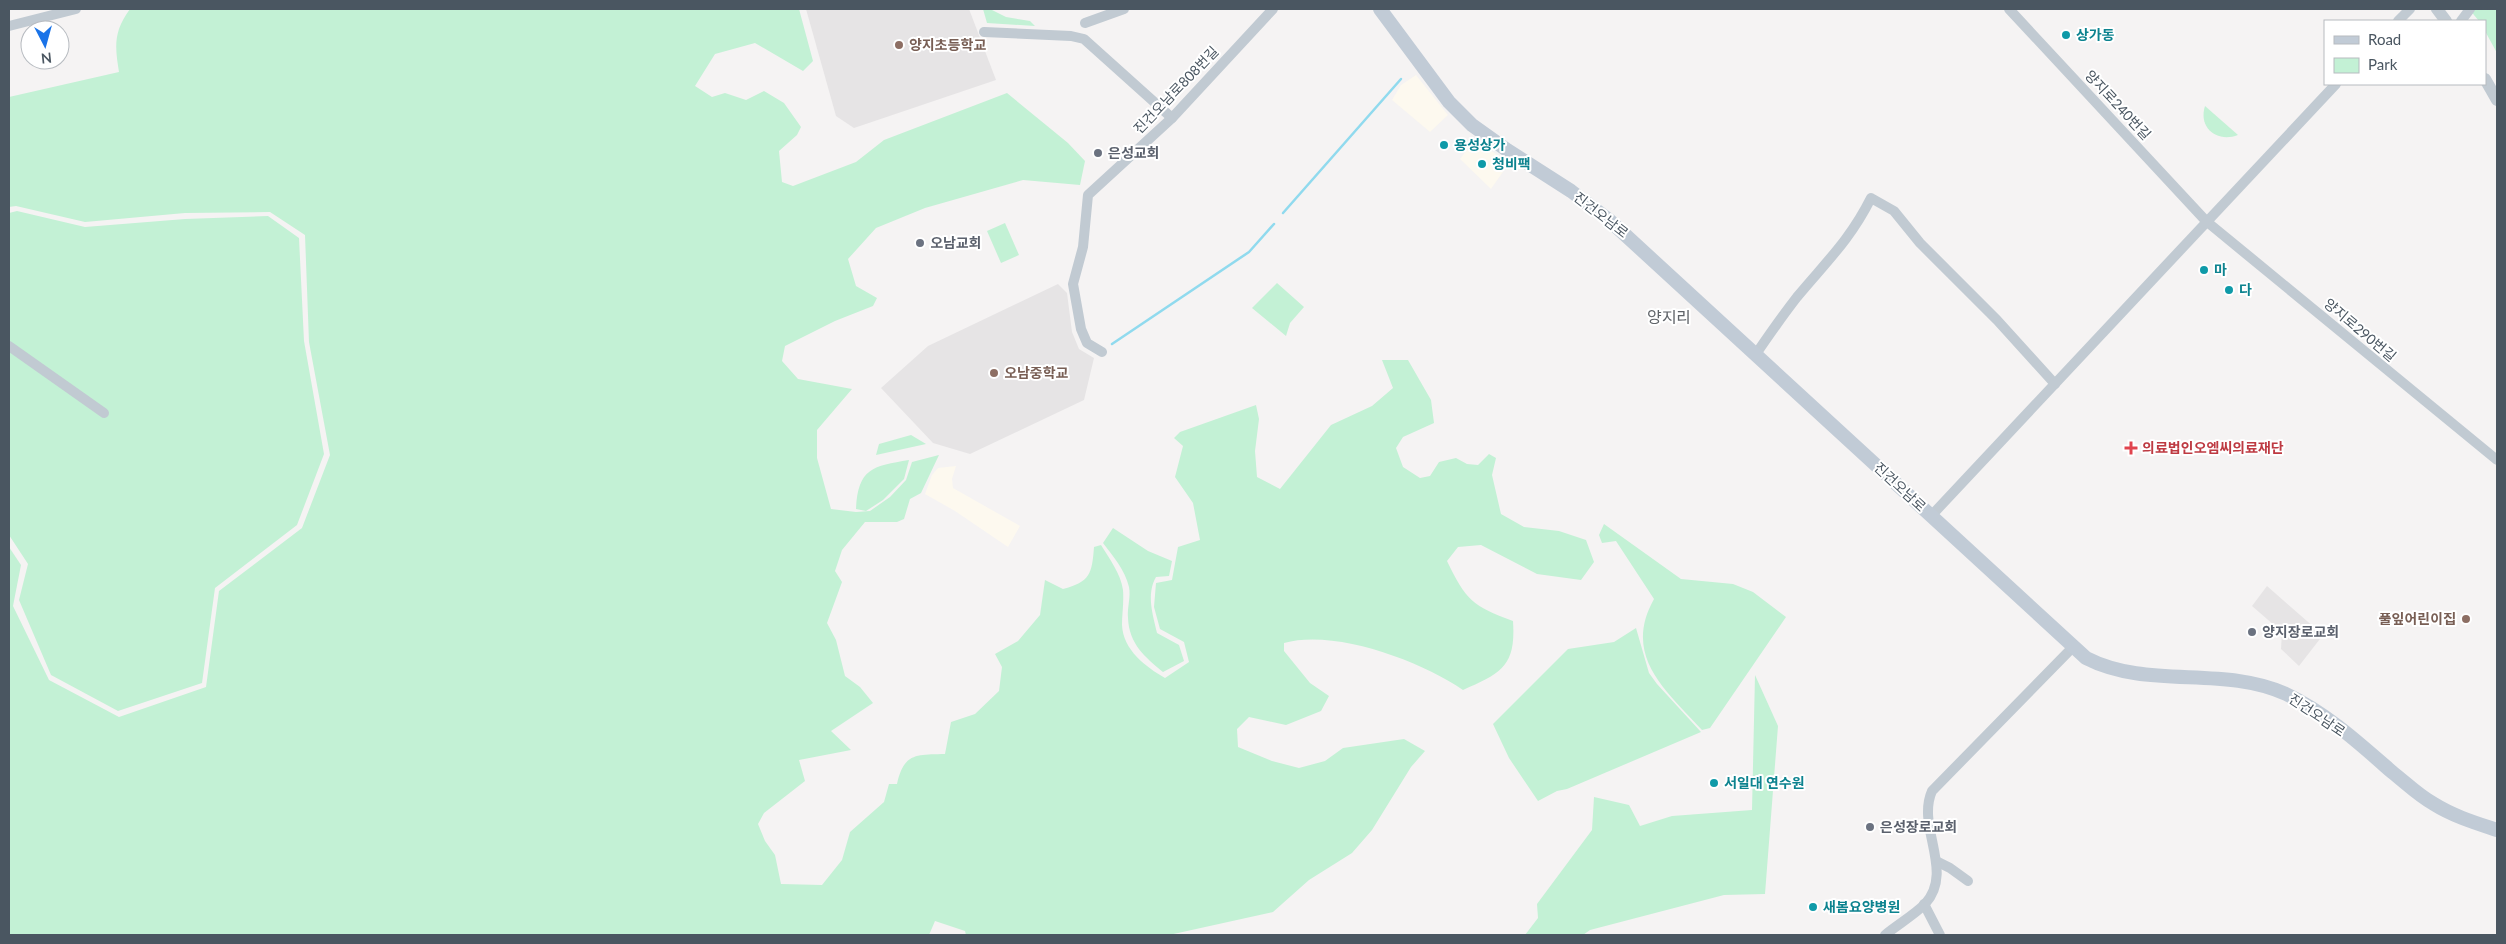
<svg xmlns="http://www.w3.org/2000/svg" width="2506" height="944" font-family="Lato,'Noto Sans KR',sans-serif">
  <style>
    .commercial { fill: #fdf9ef }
    .education { fill: #e6e4e5 }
    .green { fill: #c3f1d5 }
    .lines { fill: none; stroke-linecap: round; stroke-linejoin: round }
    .stream { stroke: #90daee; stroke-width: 2.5 }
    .minor { stroke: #c1cad2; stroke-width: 10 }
    .tertiary { stroke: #c1cad2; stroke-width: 12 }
    .secondary { stroke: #c1cbd6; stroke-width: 14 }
    .culture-dot { fill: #0f9aa8; stroke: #fff; stroke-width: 2 }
    .education-dot { fill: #8d6e63; stroke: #fff; stroke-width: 2 }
    .worship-dot { fill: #6b7280; stroke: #fff; stroke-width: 2 }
    .health-dot { fill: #e0444e; stroke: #fff; stroke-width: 2 }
    .labels { text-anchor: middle; stroke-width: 4; stroke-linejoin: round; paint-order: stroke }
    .culture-label { font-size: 14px; font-weight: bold; fill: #0d838f; stroke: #fff; text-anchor: start }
    .education-label { font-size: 14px; font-weight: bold; fill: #785e54; stroke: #fff; text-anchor: start }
    .street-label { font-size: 14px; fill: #4a5661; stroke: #fff }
    .worship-label { font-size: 14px; font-weight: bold; fill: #5b616d; stroke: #fff; text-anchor: start }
    .health-label { font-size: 14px; font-weight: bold; fill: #be3a42; stroke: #fff; text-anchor: start }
    .quarter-label { font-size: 16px; fill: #5f6368; stroke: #fff }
  </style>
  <rect width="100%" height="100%" fill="#f5f3f3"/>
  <!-- commercial -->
  <g class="commercial">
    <path d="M1416 75 1448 115 1430 132 1392 100 1401 85Z"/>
    <path d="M1474 140 1507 161V166L1491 189 1460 159Z"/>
    <path d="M956 466 952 479 953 488 1020 526 1008 547 955 511 925 494 932 475 938 468Z"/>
  </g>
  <!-- education -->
  <g class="education">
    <path d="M806 9H969L996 80 854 128 836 116Z"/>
    <path d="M1058 284 1067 293 1072 332 1079 349 1094 358 1084 400 970 454 933 443 881 388 928 346Z"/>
    <path d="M2267 586 2323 635 2299 666 2281 649 2282 632 2252 606Z"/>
  </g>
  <!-- green -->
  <g class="green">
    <path d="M130 9H799L813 61 803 71 755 43 715 54 695 86 712 97 725 93 746 100 764 91 784 103 801 127 797 135 779 151 782 182 793 186 856 162 884 140 1007 93 1068 143 1085 161 1080 185 1023 180 925 208 876 228 848 259 856 286 877 298 873 306 835 321 785 346 782 361 798 379 852 389 817 430V458L831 509 856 512 870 511 890 497 906 480 912 462 939 455 921 493 910 499 904 519 897 522H865L842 550 835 571 842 582 827 623 836 640 845 676 860 687 873 703 831 731 851 750 799 760 805 781 764 813 758 824 765 841 775 855 781 884 822 885 842 860 850 832 884 802 889 784H897C904 752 917 755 945 754L951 722 975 714 999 691 1002 667 995 654 1018 641 1040 615 1045 580 1063 589C1090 582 1092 574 1094 547L1101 545C1109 558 1121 574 1123 590 1124 602 1122 614 1122 625 1123 650 1146 667 1165 678L1189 662 1184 642 1160 629 1154 607 1156 583 1172 580 1178 547 1200 540 1193 503 1175 477 1183 446 1174 438 1180 432 1256 405 1259 419 1255 451 1257 477 1280 489 1331 425 1372 406 1393 388 1382 360H1408L1431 400 1434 423 1403 437 1396 448 1403 467 1420 478 1430 476 1439 462 1456 458 1467 464 1478 465 1489 454 1496 458 1492 475 1501 514 1524 527 1559 531 1586 540 1594 562 1581 580 1537 574 1481 545 1458 547 1447 561C1466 600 1472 606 1513 621 1516 666 1502 673 1463 690 1420 661 1336 629 1284 643V651L1310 683 1329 696 1321 711 1286 725 1249 717 1237 729 1238 747 1272 761 1299 768 1325 761 1343 748 1404 739 1425 751 1411 767 1372 830 1352 853 1309 880 1273 912 1169 935H966L965 931 935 921 929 935H9V547L21 565 13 606 49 680 119 717 206 687 219 591 302 528 330 455 309 342 305 235 270 212 185 213 85 222 16 206 9 207V97L119 72C115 47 113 32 130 9Z"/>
    <path d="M983 9H990L1006 17 1030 21 1035 26 987 23Z"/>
    <path d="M2469 9H2497V53L2485 31V21H2479Z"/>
    <path d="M2205 106 2238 135C2217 143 2198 128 2205 106Z"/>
    <path d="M17 211 85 227 185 219 268 216 299 238 304 341 324 454 297 525 215 588 202 683 118 711 51 675 19 600 28 564 9 535V213Z"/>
    <path d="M1005 223 1019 255 1001 263 987 231Z"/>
    <path d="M1277 283 1304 307 1290 323 1286 336 1252 308Z"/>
    <path d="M911 435 926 444 876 455 879 444Z"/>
    <path d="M909 460 904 479 883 500 866 511 856 509C858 468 873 466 909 460Z"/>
    <path d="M1604 524 1681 579 1733 584 1753 592 1786 617 1710 728 1702 730C1666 691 1622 656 1654 599L1616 541 1602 543 1599 535Z"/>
    <path d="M1113 528 1148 551 1172 561 1169 576 1156 577C1146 594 1153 615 1157 633L1179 645 1184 661 1163 672C1145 657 1129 644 1128 618 1127 608 1131 597 1129 587 1125 570 1113 556 1103 543Z"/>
    <path d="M1636 628 1649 673 1657 684 1701 732 1567 789 1557 791 1538 801 1509 758 1493 724 1568 649 1614 642Z"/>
    <path d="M1755 675 1778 726 1765 894 1724 895 1590 930 1583 935H1525L1538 918 1537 904 1592 830 1594 797 1629 805 1640 826 1672 816 1752 810Z"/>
  </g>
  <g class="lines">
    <!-- stream -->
    <g class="stream">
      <path d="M1283 213 1401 79"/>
      <path d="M1112 344 1249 252 1274 224"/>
    </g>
    <!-- minor -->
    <g class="minor">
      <path d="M2009 9 2206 221 2497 460"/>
      <path d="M2398 21 2410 9"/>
      <path d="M2461 21 2470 9"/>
      <path d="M1085 23 1124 9"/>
      <path d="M9 26 76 9"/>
      <path d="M984 32 1071 36 1084 39 1172 118"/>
      <path d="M9 346 104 413"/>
      <path d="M1102 352 1087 343 1081 329 1073 284 1083 247 1088 195 1172 118 1273 9"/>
      <path d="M1756 354C1769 335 1783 315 1797 297 1826 262 1850 240 1871 198L1894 211 1920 243 1997 320 2055 384"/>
      <path d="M1931 516 2336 84"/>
      <path d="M1936 861 1950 868 1968 881"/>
      <path d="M1924 904 1940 935"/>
      <path d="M1885 935C1897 925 1914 915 1925 904 1955 871 1916 827 1932 791L2073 647"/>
    </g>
    <!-- tertiary -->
    <g class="tertiary">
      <path d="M2437 9 2446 21"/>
      <path d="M2485 79 2497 100"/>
    </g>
    <!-- secondary -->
    <path class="secondary" d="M1380 9 1449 102 1472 125 1507 150 1571 191 1609 220 2086 658C2148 690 2223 665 2286 694 2325 712 2360 744 2392 772 2406 783 2419 796 2434 804 2453 816 2476 823 2497 830"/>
  </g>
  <!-- markers -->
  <g class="culture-dot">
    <circle cx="2066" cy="35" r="5"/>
    <circle cx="1444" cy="145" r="5"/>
    <circle cx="1482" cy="164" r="5"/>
    <circle cx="2204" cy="270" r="5"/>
    <circle cx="2229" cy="290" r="5"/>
    <circle cx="1714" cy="783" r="5"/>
    <circle cx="1813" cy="907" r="5"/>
  </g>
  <g class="education-dot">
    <circle cx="899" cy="45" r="5"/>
    <circle cx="994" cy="373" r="5"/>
    <circle cx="2466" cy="619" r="5"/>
  </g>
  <g class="worship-dot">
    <circle cx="1098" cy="153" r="5"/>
    <circle cx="920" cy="243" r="5"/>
    <circle cx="2252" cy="632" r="5"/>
    <circle cx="1870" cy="827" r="5"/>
  </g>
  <path class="health-dot" d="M2128.5 440.5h5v5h5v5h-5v5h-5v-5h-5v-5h5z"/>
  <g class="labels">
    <!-- culture labels -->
    <g class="culture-label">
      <text x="2076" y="40">상가동</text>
      <text x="1454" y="150">용성상가</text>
      <text x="1492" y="169">청비팩</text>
      <text x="2214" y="275">마</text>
      <text x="2239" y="295">다</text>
      <text x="1724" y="788">서일대 연수원</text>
      <text x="1823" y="912">새봄요양병원</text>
    </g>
    <!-- education labels -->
    <g class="education-label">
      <text x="909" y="50">양지초등학교</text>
      <text x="1004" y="378">오남중학교</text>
      <text x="2456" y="624" text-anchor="end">풀잎어린이집</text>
    </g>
    <!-- street labels -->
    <g class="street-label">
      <text transform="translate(1176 90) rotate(-46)" y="5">진건오남로808번길</text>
      <text transform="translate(2118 105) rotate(47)" y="5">양지로240번길</text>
      <text transform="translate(1601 215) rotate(38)" y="5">진건오남로</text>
      <text transform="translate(2360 330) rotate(40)" y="5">양지로290번길</text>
      <text transform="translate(1900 487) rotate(43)" y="5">진건오남로</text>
      <text transform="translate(2317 715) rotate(34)" y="5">진건오남로</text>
    </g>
    <!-- worship labels -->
    <g class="worship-label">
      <text x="1108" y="158">은성교회</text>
      <text x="930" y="248">오남교회</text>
      <text x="2262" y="637">양지장로교회</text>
      <text x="1880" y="832">은성장로교회</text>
    </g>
    <!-- health labels -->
    <g class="health-label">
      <text x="2142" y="453">의료법인오엠씨의료재단</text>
    </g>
    <!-- quarter labels -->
    <g class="quarter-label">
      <text x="1669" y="323">양지리</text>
    </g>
  </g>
  <!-- border -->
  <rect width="2506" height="944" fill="none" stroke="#4a5661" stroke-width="20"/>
  <!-- legend -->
  <rect x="2324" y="20" width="162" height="65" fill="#ffffff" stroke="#b7bbc0"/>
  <rect x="2334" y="36" width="25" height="8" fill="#c1cbd6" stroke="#b7bbc0"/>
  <text x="2368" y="45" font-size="15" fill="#4a5661">Road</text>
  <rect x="2334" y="58" width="25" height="15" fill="#c3f1d5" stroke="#b7bbc0"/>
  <text x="2368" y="70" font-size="15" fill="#4a5661">Park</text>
  <!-- north arrow -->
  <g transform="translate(45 45) rotate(174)"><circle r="24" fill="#ffffff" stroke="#b7bbc0"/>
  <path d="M0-4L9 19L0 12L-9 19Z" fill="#1a73e8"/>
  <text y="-8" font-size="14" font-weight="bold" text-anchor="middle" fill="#4a5661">N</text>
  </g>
</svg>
